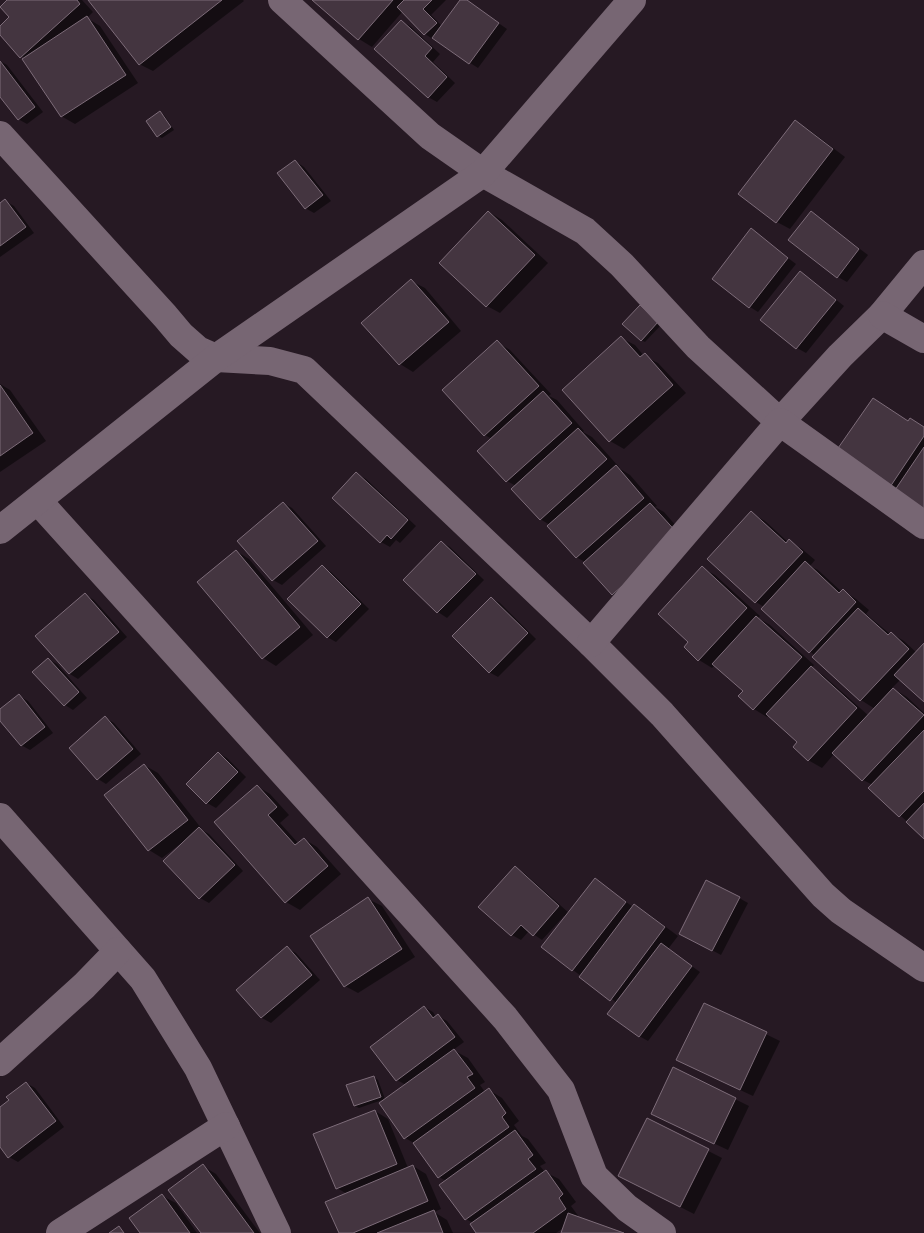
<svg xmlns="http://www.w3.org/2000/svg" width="924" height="1233" font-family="Manrope,sans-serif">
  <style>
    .shadow { fill: #0007 }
    .building { fill: #443540; stroke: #7d6c79 }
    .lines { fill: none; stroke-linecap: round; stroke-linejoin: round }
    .street { stroke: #776673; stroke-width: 28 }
  </style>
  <rect width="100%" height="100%" fill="#261923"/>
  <!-- shadow -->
  <g class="shadow">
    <path d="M9 0H82L93 12 87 18 100 26 138 83 75 124 61 116 24 58 0 33V27L11 17Z"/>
    <path d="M90 0H243L244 1 153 71 139 64Z"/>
    <path d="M314 0H446L431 15 442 26 462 0H465L507 29 478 68 425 34 403 11 372 47 359 39Z"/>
    <path d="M401 21 410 26 440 54 433 62 455 83 437 102 428 97Z"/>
    <path d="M0 61 7 65 43 112 27 124 18 119 0 95Z"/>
    <path d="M160 113 164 115 174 130 162 138 158 136Z"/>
    <path d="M795 121 808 129 845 157 790 229 777 222Z"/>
    <path d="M295 161 304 167 331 201 314 213 305 208Z"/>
    <path d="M5 201 14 206 34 233 0 257V205Z"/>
    <path d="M489 212 502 220 548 263 500 313 487 306Z"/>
    <path d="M812 213 868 255 847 282 838 277Z"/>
    <path d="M751 230 796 264 758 312 750 307Z"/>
    <path d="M800 273 809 278 844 306 806 353 797 348Z"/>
    <path d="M411 281 425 288 461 331 413 372 400 364 363 323Z"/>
    <path d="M640 306 661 325 645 342 641 340Z"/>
    <path d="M621 338 635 345 644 356 658 363 686 393 624 449 610 441 563 390Z"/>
    <path d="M497 342 510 350 551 394 549 396 557 400 584 431 583 432 592 437 620 468H619L630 475 657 506 655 507 664 512 691 543 626 602 612 594 585 562 576 557 550 525 540 519 516 486 507 481 479 451 492 439 485 435Z"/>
    <path d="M0 384 10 390 46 441 0 472Z"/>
    <path d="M909 422 924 427V507L890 486Z"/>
    <path d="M357 474 366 479 416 526 400 543 396 540 390 547 381 542Z"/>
    <path d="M283 503 292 508 326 546 282 585 273 580Z"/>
    <path d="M751 513 765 521 788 542 789 541 802 549 815 560 810 566 818 570 842 592 843 591 856 599 869 610 866 614 890 634 891 633 904 641 917 653 924 645V701L901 679 892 688 907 697 924 713V837L870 788 873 785 863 780 834 754 822 768 808 760 799 742 769 715 767 717 754 709 745 691 715 665 712 668 699 660 690 642 702 568 715 575 760 616 758 618 770 625 814 665 811 668 824 676 869 716 875 709 861 700 764 607 756 602Z"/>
    <path d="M441 542 450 547 484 580 447 618 438 612 404 580Z"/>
    <path d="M236 551 249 559 313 635 276 666 263 658 199 582Z"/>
    <path d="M322 567 331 572 369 609 336 642 327 637Z"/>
    <path d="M86 595 94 600 127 637 78 679 70 674Z"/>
    <path d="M491 598 500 603 536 639 498 677 489 672Z"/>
    <path d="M48 659 57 664 87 698 73 710 65 705Z"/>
    <path d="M19 696 28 701 53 733 30 750 21 745 0 719V711Z"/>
    <path d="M106 718 114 723 141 754 106 784 98 779Z"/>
    <path d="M218 753 227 758 246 777 216 808 207 803 187 784Z"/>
    <path d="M144 765 158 773 201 828 200 829 209 834 243 871 209 903 200 898 183 842 162 858 149 850Z"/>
    <path d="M257 786 270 794 289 815 280 823 299 844 304 839 317 847 341 874 300 910 286 902 216 822Z"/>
    <path d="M515 868 524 873 569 913 595 879 633 907 634 906 647 913 678 936 668 949 700 972 648 1041 639 1036 617 1003 573 970 566 917 564 916 542 940 529 931 521 940 512 935 480 907Z"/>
    <path d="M739 898 748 903 721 955 689 938Z"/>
    <path d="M368 899 382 906 415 957 358 993 345 986Z"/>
    <path d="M287 948 296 953 320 980 271 1023 262 1018 238 990Z"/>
    <path d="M704 1004 780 1041 753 1096 691 1067Z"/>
    <path d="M424 1007 433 1012 436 1017 438 1016 447 1021 464 1042 453 1050 468 1058 485 1082 480 1085 485 1092 489 1090 502 1098 519 1121 514 1125 522 1136 528 1139 546 1163 540 1166 545 1172 559 1179 576 1202 571 1206 579 1217 577 1218 620 1233H562L565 1227 556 1233H478L473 1223 466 1219 446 1181 439 1177 414 1143 405 1138 406 1085 397 1080 371 1047Z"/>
    <path d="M674 1069 749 1106 728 1150 666 1121Z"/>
    <path d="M374 1077 378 1080 385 1099 359 1108 355 1106Z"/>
    <path d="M26 1083 35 1088 64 1127 18 1162 9 1157 0 1145V1109L11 1101Z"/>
    <path d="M375 1111 388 1119 408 1168 413 1166 426 1174 441 1209 434 1212 447 1220 453 1233H340L347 1194 337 1188Z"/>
    <path d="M648 1120 722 1158 694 1214 633 1183Z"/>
    <path d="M203 1166 216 1174 260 1233H202Z"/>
    <path d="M162 1196 176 1203 197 1233H141Z"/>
  </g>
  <!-- building -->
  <g class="building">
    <path d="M7 0H77L80 4 20 58 0 35V26L9 17 0 7Z"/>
    <path d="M88 0H222L139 65Z"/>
    <path d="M312 0H393L358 40Z"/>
    <path d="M404 0H432L423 9 437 23 424 35 397 7Z"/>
    <path d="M460 0H467L499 23 469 64 432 38Z"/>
    <path d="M87 16 126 75 61 117 22 59Z"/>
    <path d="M401 20 432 48 425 56 447 77 428 98 374 49Z"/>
    <path d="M0 61 35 107 18 120 0 97Z"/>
    <path d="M160 111 171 127 157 137 146 121Z"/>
    <path d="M795 120 833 149 776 223 738 194Z"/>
    <path d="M295 160 323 195 305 209 277 173Z"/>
    <path d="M5 199 26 227 0 246V203Z"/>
    <path d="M488 211 535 255 486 307 439 263Z"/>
    <path d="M811 211 859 249 837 278 788 240Z"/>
    <path d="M751 228 788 258 749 308 712 279Z"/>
    <path d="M800 271 836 300 796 349 760 320Z"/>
    <path d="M411 279 449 322 399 365 361 323Z"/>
    <path d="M640 305 658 322 641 341 622 324Z"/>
    <path d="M621 336 640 357 645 353 673 385 609 442 562 390Z"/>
    <path d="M497 340 539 386 484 436 442 390Z"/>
    <path d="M0 385 33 433 0 456Z"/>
    <path d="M543 391 572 423 506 482 477 451Z"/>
    <path d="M873 398 908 421 910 418 924 427V436L890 487 836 451Z"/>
    <path d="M578 428 607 459 540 520 511 489Z"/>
    <path d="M924 447V509L895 490Z"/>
    <path d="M616 465 644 498 576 558 547 526Z"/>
    <path d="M356 472 408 520 391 539 387 535 380 543 332 498Z"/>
    <path d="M283 502 318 541 272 581 237 541Z"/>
    <path d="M650 503 679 535 612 595 583 563Z"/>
    <path d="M751 511 786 543 789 539 803 552 755 603 707 559Z"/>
    <path d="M441 541 476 574 437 613 403 580Z"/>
    <path d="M236 550 300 627 262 659 197 582Z"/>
    <path d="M805 561 839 593 843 589 856 602 809 653 761 609Z"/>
    <path d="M322 565 361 604 327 638 287 599Z"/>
    <path d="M702 566 747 608 698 661 684 647 688 642 658 614Z"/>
    <path d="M85 593 119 632 69 674 35 636Z"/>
    <path d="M491 597 528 633 489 673 452 636Z"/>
    <path d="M858 608 888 635 891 632 909 649 860 701 812 657Z"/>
    <path d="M756 616 802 657 753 710 738 696 743 691 712 664Z"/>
    <path d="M924 643V702L894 675Z"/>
    <path d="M48 658 79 692 64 706 32 672Z"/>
    <path d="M811 666 857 708 808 761 793 747 797 742 766 714Z"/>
    <path d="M893 688 924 715 862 781 832 753Z"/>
    <path d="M19 694 45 727 21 746 0 721V709Z"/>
    <path d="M105 716 133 749 97 780 69 748Z"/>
    <path d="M924 730V791L899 817 868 788Z"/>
    <path d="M218 752 238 772 206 804 186 784Z"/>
    <path d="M144 764 188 820 148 851 104 795Z"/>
    <path d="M257 785 277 807 268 815 295 845 304 838 328 866 285 903 214 822Z"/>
    <path d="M924 803V839L906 822Z"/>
    <path d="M199 827 235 865 199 899 163 861Z"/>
    <path d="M515 866 559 906 533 936 521 925 511 936 478 907Z"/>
    <path d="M595 878 626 902 572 971 541 947Z"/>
    <path d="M706 880 740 897 712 951 679 934Z"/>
    <path d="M368 897 402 949 344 987 310 936Z"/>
    <path d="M634 904 665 927 610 1001 579 977Z"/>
    <path d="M661 943 692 966 639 1037 607 1014Z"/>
    <path d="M287 946 312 975 261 1018 236 990Z"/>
    <path d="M704 1003 767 1032 740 1090 676 1060Z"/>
    <path d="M424 1006 433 1018 438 1014 455 1037 396 1081 370 1047Z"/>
    <path d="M454 1049 473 1074 467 1077 475 1088 404 1139 379 1103Z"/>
    <path d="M673 1067 736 1098 714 1144 651 1114Z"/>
    <path d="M374 1076 381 1097 354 1106 346 1085Z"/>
    <path d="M26 1082 56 1121 8 1158 0 1147V1107L9 1100 6 1097Z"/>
    <path d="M489 1088 506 1113 502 1117 509 1127 438 1178 413 1143Z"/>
    <path d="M375 1110 397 1164 336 1189 313 1134Z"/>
    <path d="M647 1118 709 1149 680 1207 618 1176Z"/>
    <path d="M515 1130 533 1155 528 1159 536 1169 465 1220 439 1185Z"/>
    <path d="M203 1164 254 1233H201L168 1190Z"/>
    <path d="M413 1165 428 1201 353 1233H339L325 1202Z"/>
    <path d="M546 1170 563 1194 559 1198 566 1209 533 1233H476L470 1224Z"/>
    <path d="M162 1194 190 1233H140L129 1218Z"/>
    <path d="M434 1210 443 1233H377Z"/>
    <path d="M568 1213 624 1233H561Z"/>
    <path d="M119 1226 124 1233H109Z"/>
  </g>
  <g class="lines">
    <!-- street -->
    <g class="street">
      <path d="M282 0 430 136 483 173 585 231 622 265 698 347 780 422 840 356 882 315 924 264"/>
      <path d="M0 135 165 316 181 335 198 350 216 358 270 361 304 370 591 643 662 714 823 895 841 911 924 968"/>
      <path d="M882 315 924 339"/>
      <path d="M38 501 505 1018 561 1090 594 1176 627 1208 662 1233"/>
      <path d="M0 530 216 358 483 173 632 0"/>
      <path d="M591 643 780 422 924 525"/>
      <path d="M0 817 143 979 198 1068 277 1233"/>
      <path d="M0 1062 84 986 118 951"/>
      <path d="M60 1233 226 1126"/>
    </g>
  </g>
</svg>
